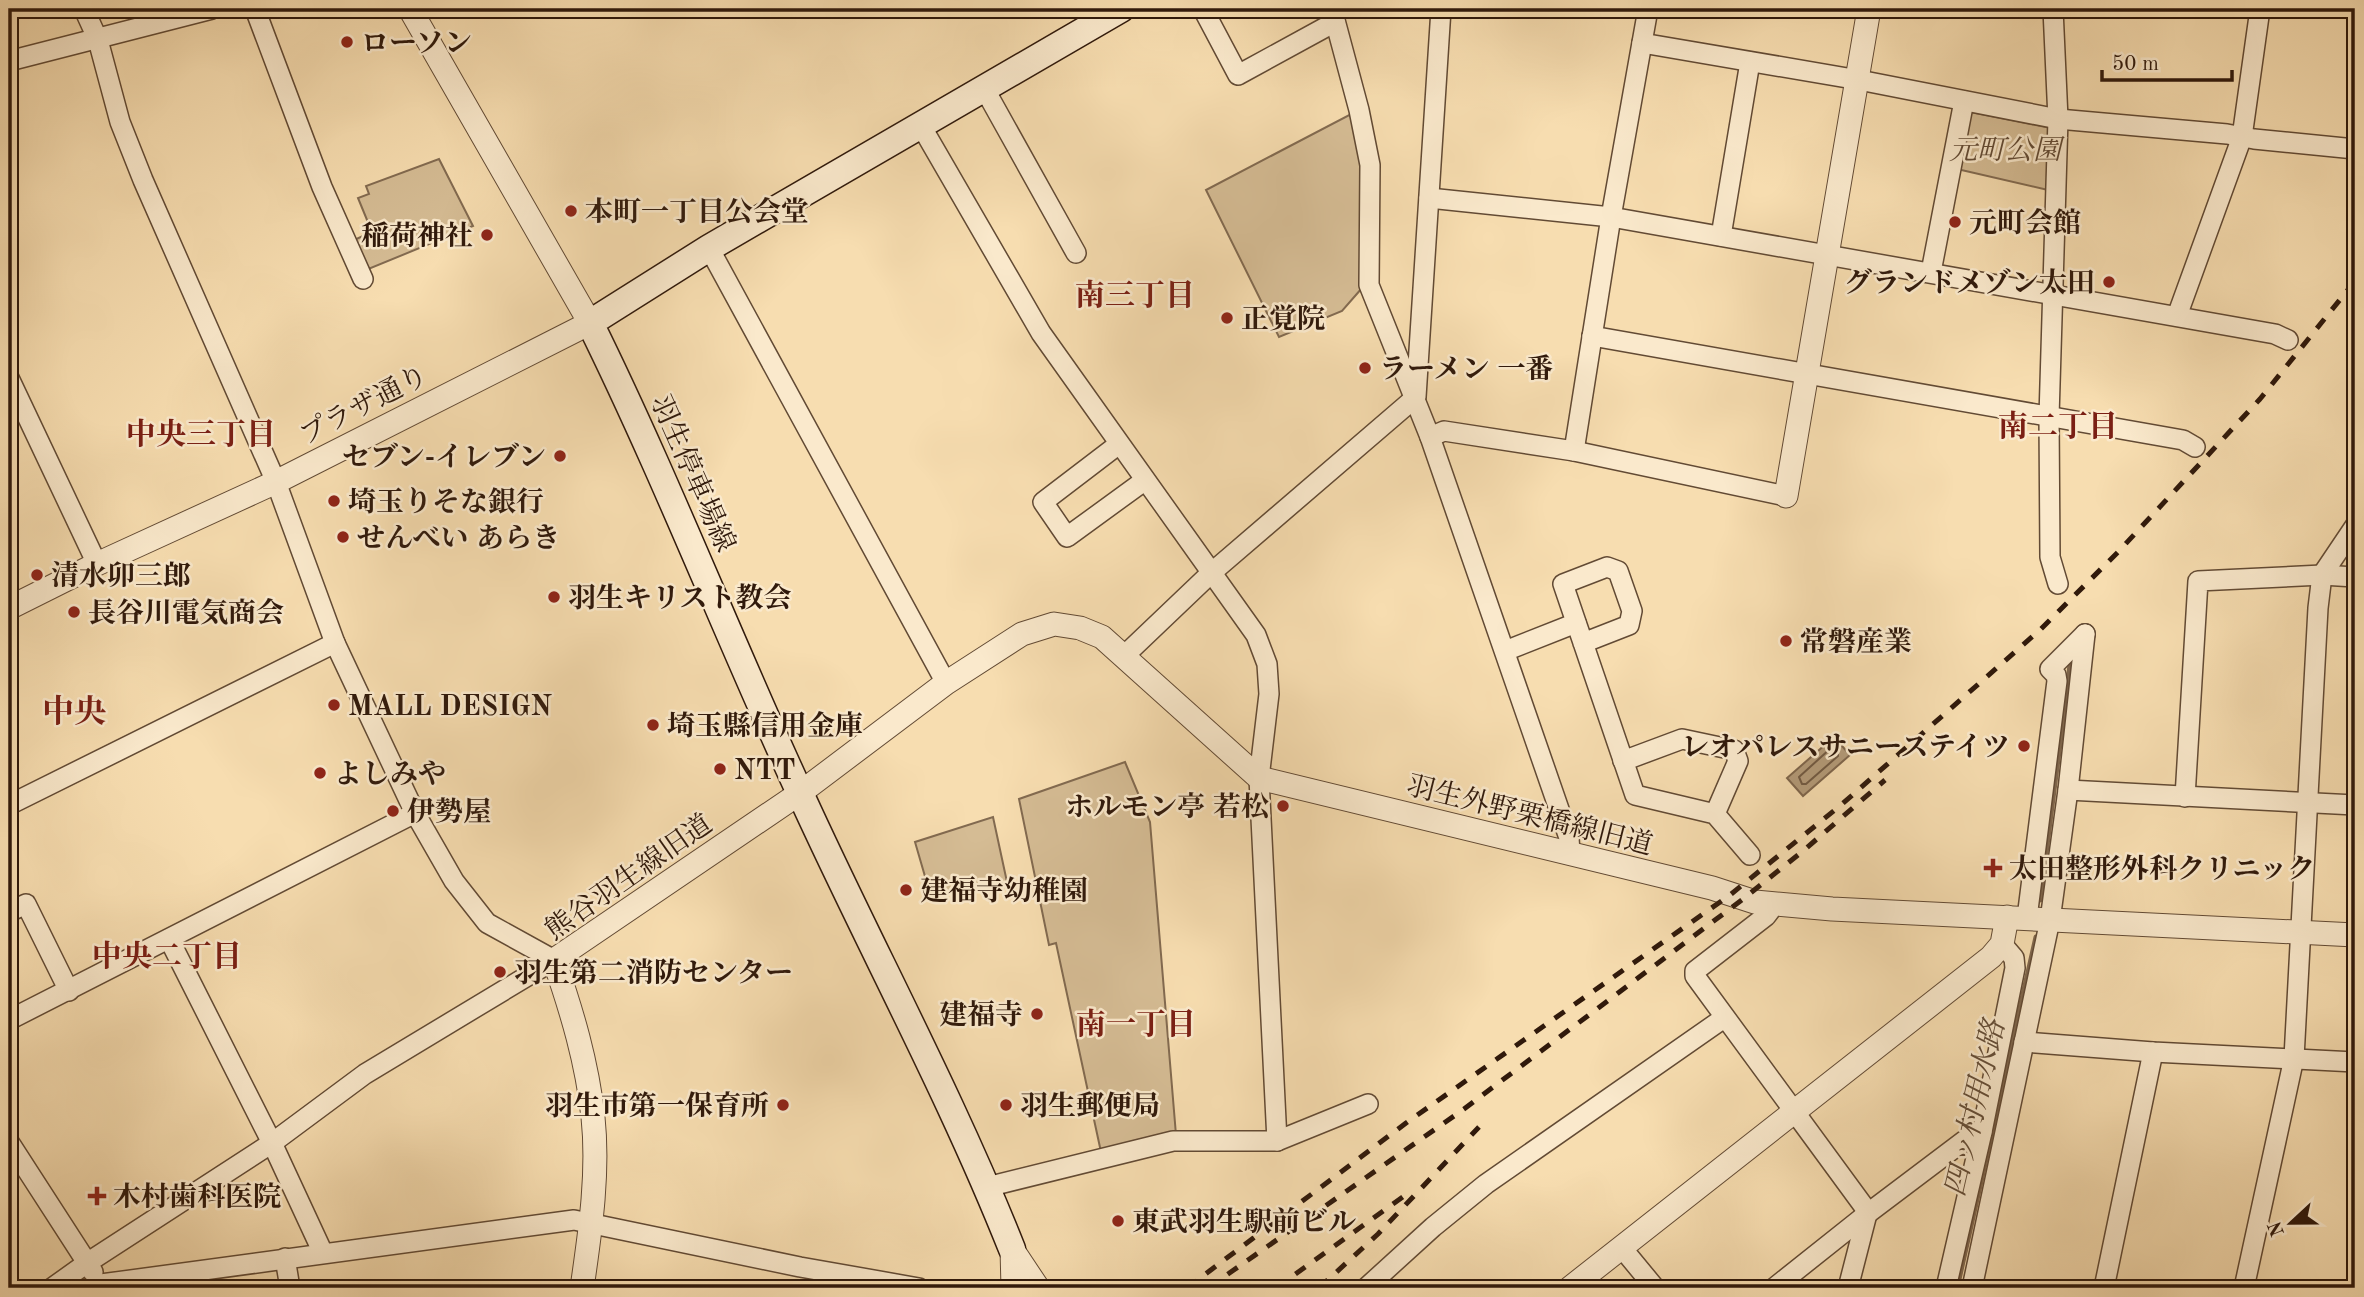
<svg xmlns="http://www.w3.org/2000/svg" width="2364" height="1297" font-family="'Old Standard TT','Noto Serif JP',serif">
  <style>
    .green { fill: #d5bc94; stroke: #826a50; stroke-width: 2 }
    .water { fill: #b39a78; stroke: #7f664c; stroke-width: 2 }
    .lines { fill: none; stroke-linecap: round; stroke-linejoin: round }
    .shore { stroke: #725a42; stroke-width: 2 }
    .stream { stroke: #7f664c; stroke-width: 5 }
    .minor-casing { stroke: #624a34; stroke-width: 22 }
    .tertiary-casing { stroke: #624a34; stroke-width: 25 }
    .secondary-casing { stroke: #30190b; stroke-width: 29 }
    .minor { stroke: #fae9cc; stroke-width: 19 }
    .tertiary { stroke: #fae9cc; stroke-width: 23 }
    .secondary { stroke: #fae9cc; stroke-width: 26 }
    .rail { stroke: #30190b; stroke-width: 5; stroke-dasharray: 12 12; stroke-linecap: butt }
    .poi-dot { fill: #8f2418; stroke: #fae9cc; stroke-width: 2.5 }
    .labels { text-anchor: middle; stroke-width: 5; stroke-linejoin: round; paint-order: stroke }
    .poi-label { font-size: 28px; font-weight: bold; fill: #30190b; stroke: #fae9cc; text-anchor: start }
    .park-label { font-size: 28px; font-style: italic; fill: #624a34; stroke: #fae9cc }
    .street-label { font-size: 28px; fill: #30190b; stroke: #fae9cc }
    .neighbourhood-label { font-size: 30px; font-weight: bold; fill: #7a1f14; stroke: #fae9cc }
    .water-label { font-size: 30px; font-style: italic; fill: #644d37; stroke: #fae9cc }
    .quarter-label { font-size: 32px; font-weight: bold; fill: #7a1f14; stroke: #fae9cc }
  </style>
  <rect width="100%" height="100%" fill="#f7ddb0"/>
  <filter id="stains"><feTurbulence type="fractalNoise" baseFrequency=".00286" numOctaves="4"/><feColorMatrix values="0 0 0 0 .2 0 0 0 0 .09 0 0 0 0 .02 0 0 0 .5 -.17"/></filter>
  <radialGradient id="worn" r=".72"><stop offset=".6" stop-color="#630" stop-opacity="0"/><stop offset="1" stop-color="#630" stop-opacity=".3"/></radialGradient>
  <!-- green -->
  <g class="green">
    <path d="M1355 112 1364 166 1362 288 1342 311 1279 337 1206 190Z"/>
    <path d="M1970 112 2051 128 2048 190 1957 169Z"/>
    <path d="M439 159 473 226 366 270 354 240 372 232 358 198 369 194 366 186Z"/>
    <path d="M1125 762 1150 822 1176 1135 1101 1152 1056 943 1049 945 1019 799Z"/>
    <path d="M993 817 1007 882 931 897 915 842Z"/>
  </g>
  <!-- water -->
  <path class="water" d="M1834 737 1850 755 1803 796 1787 778Z"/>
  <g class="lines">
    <!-- shore -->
    <path class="shore" d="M1831 748 1838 752V756L1806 784H1802L1799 777Z"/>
    <!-- stream -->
    <g class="stream">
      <path d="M2040 900 2070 665"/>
      <path d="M1957 1288 2036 937"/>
    </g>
    <defs>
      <g id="minor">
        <path d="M255 9 322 187 363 279"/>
        <path d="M1203 9 1238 75 1335 22"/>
        <path d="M1332 9 1359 110 1370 165 1369 285 1430 437 1569 838 1570 853"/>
        <path d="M2053 9 2058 119 2049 417 2050 557 2058 584"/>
        <path d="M1642 43 1859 80 2058 119 2227 134 2254 139 2355 149"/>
        <path d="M9 61 212 9"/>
        <path d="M984 88 1076 253"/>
        <path d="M920 124 1041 333 1256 635 1267 664 1269 694 1259 778 1277 1141"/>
        <path d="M1429 198 1611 217 2275 334 2288 340"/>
        <path d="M1721 236 1750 62"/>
        <path d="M709 248 946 683"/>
        <path d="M1931 272 1964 101"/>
        <path d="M2177 316 2242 137 2260 9"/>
        <path d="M1592 336 2183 440 2195 447"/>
        <path d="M9 378 97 564"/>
        <path d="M1430 437 1444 431 1574 451 1786 496"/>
        <path d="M1119 444 1043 502 1067 537 1144 481"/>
        <path d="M1574 451 1611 217 1648 9"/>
        <path d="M1583 643 1629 625 1632 611 1618 571 1607 567 1563 584C1587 655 1611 725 1635 795L1715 814 1750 855"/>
        <path d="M1505 651 1576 623"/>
        <path d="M1124 656 1210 574 1416 397 1441 9"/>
        <path d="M1623 761 1682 739 1734 750 1738 761 1715 814"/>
        <path d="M2068 790 2355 805"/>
        <path d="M2185 797 2198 581 2322 575 2355 577"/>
        <path d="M9 805 335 643"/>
        <path d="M1775 904 1766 916 1695 971V976L1865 1208 1867 1214 1848 1288"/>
        <path d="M9 912 26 904 69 991"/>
        <path d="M2027 918 2057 681 2056 675 2050 669 2085 634"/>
        <path d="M169 939 272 1143 323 1253"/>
        <path d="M9 1020 415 813"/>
        <path d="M2024 1042 2153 1052 2355 1062"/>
        <path d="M9 1142 93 1272"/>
        <path d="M987 1187 1173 1141H1277L1368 1104"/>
        <path d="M1622 1248 1655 1288"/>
        <path d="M285 1258 290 1288"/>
        <path d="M101 1284 574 1220 800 1267 919 1288"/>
        <path d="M52 1288 87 1263 272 1143 365 1074 554 960 487 923 454 881 415 813 335 643 276 482 143 180 120 122 98 40 84 9"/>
        <path d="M1366 1288 1433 1227 1486 1184 1724 1018"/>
        <path d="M1774 1288 1867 1214 1973 1134 1982 1132"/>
        <path d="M1946 1288 1982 1132 2015 968 2014 958 2002 944"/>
        <path d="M1972 1288 2050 920 2068 790 2085 634"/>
        <path d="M2104 1288 2153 1052"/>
        <path d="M2244 1288 2294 1058 2318 608 2322 575 2355 526"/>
      </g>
      <g id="tertiary">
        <path d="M1786 496 1869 9"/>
        <path d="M9 608 97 564 276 482 590 323 410 9"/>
        <path d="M1012 1249 1038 1288"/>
        <path d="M1012 1249 1013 1288"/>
        <path d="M582 1288C590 1232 599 1174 593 1117 587 1062 572 1012 554 960L800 793 946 683 1022 634 1054 624 1080 628 1102 637 1259 778 1712 888 1755 902 1832 909 2355 935"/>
        <path d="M1570 1288 1991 957 2002 944 2007 917"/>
      </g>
      <path id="secondary" d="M1012 1249C950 1093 869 945 800 793 728 637 666 477 590 323L709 248 1121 9"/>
    </defs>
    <!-- minor casing -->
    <use href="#minor" class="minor-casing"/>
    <!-- tertiary casing -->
    <use href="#tertiary" class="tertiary-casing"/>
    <!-- secondary casing -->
    <use href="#secondary" class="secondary-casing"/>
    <!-- minor -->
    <use href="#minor" class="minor"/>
    <!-- tertiary -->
    <use href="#tertiary" class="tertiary"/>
    <!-- secondary -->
    <use href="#secondary" class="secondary"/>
    <!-- rail -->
    <g class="rail">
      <path d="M1187 1288 1406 1123 1730 895 1841 805 2041 629 2118 552 2260 399 2355 281"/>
      <path d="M1208 1288 1464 1109 1743 899 1803 851 1885 780"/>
      <path d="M1276 1288 1404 1196"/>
      <path d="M1319 1288 1378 1234 1479 1127"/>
    </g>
  </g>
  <!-- markers -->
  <g class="poi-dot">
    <circle cx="347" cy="42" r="7"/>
    <circle cx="571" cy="211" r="7"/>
    <circle cx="1955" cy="222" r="7"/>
    <circle cx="487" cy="235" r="7"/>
    <circle cx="2109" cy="282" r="7"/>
    <circle cx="1227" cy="318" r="7"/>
    <circle cx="1365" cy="368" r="7"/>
    <circle cx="560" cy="456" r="7"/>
    <circle cx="334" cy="501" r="7"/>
    <circle cx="343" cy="537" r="7"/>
    <circle cx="37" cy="575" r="7"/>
    <circle cx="554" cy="597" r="7"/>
    <circle cx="74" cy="612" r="7"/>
    <circle cx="1786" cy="641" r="7"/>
    <circle cx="334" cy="705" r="7"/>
    <circle cx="653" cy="725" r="7"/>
    <circle cx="2024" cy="746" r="7"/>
    <circle cx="720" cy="769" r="7"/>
    <circle cx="320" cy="773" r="7"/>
    <circle cx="1283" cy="806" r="7"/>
    <circle cx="393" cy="811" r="7"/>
    <path d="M1989.5 857.5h7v7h7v7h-7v7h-7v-7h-7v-7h7z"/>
    <circle cx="906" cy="890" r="7"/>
    <circle cx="500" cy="972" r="7"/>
    <circle cx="1037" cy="1014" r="7"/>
    <circle cx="783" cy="1105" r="7"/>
    <circle cx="1006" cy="1105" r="7"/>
    <path d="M93.5 1185.5h7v7h7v7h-7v7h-7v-7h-7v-7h7z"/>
    <circle cx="1118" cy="1221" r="7"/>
  </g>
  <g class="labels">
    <!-- poi labels -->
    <g class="poi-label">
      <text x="361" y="52">ローソン</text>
      <text x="585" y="221">本町一丁目公会堂</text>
      <text x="1969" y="232">元町会館</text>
      <text x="473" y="245" text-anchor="end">稲荷神社</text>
      <text x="2095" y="292" text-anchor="end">グランドメゾン太田</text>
      <text x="1241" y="328">正覚院</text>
      <text x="1379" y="378">ラーメン 一番</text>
      <text x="546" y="466" text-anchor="end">セブン-イレブン</text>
      <text x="348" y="511">埼玉りそな銀行</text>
      <text x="357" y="547">せんべい あらき</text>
      <text x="51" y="585">清水卯三郎</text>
      <text x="568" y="607">羽生キリスト教会</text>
      <text x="88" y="622">長谷川電気商会</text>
      <text x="1800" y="651">常磐産業</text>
      <text x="348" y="715">MALL DESIGN</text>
      <text x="667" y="735">埼玉縣信用金庫</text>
      <text x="2010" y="756" text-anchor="end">レオパレスサニーステイツ</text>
      <text x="734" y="779">NTT</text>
      <text x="334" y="783">よしみや</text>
      <text x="1269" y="816" text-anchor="end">ホルモン亭 若松</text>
      <text x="407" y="821">伊勢屋</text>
      <text x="2009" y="878">太田整形外科クリニック</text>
      <text x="920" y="900">建福寺幼稚園</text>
      <text x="514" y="982">羽生第二消防センター</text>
      <text x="1023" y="1024" text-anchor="end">建福寺</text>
      <text x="769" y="1115" text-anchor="end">羽生市第一保育所</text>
      <text x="1020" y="1115">羽生郵便局</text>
      <text x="113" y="1206">木村歯科医院</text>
      <text x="1132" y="1231">東武羽生駅前ビル</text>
    </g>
    <!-- park labels -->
    <g class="park-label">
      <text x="2005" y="159">元町公園</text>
    </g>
    <!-- street labels -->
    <g class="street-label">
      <text transform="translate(363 404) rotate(-27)" y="10">プラザ通り</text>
      <text transform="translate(694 473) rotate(66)" y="10">羽生停車場線</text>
      <text transform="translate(1530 814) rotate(14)" y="10">羽生外野栗橋線旧道</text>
      <text transform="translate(628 876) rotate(-35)" y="10">熊谷羽生線旧道</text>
    </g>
    <!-- neighbourhood labels -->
    <g class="neighbourhood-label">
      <text x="1135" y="305">南三丁目</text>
      <text x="2058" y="436">南二丁目</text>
      <text x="201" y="444">中央三丁目</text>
      <text x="167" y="966">中央二丁目</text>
      <text x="1136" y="1034">南一丁目</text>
    </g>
    <!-- water labels -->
    <g class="water-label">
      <text transform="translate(1974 1108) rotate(-77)" y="10">四ッ村用水路</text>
    </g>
    <!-- quarter labels -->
    <g class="quarter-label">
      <text x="74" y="722">中央</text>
    </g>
  </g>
  <!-- margin -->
  <rect width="2364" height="1297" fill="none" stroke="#f7ddb0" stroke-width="35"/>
  <rect x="10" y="10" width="2343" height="1276" fill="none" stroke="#30190b" stroke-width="3.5"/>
  <rect x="18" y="18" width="2329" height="1262" fill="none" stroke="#30190b" stroke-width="2"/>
  <!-- north arrow -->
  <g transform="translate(2291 1223) rotate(248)" stroke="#fae9cc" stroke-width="5" paint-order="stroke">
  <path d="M0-5L12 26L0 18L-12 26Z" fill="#30190b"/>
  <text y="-10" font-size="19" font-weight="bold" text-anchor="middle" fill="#30190b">N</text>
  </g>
  <!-- scale -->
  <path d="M2102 70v10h130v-10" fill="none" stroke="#30190b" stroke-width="3.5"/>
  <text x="2112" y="70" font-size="21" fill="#30190b" stroke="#fae9cc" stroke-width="5" paint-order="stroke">50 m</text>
  <rect width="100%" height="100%" filter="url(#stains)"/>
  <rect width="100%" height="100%" fill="url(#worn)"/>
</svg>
